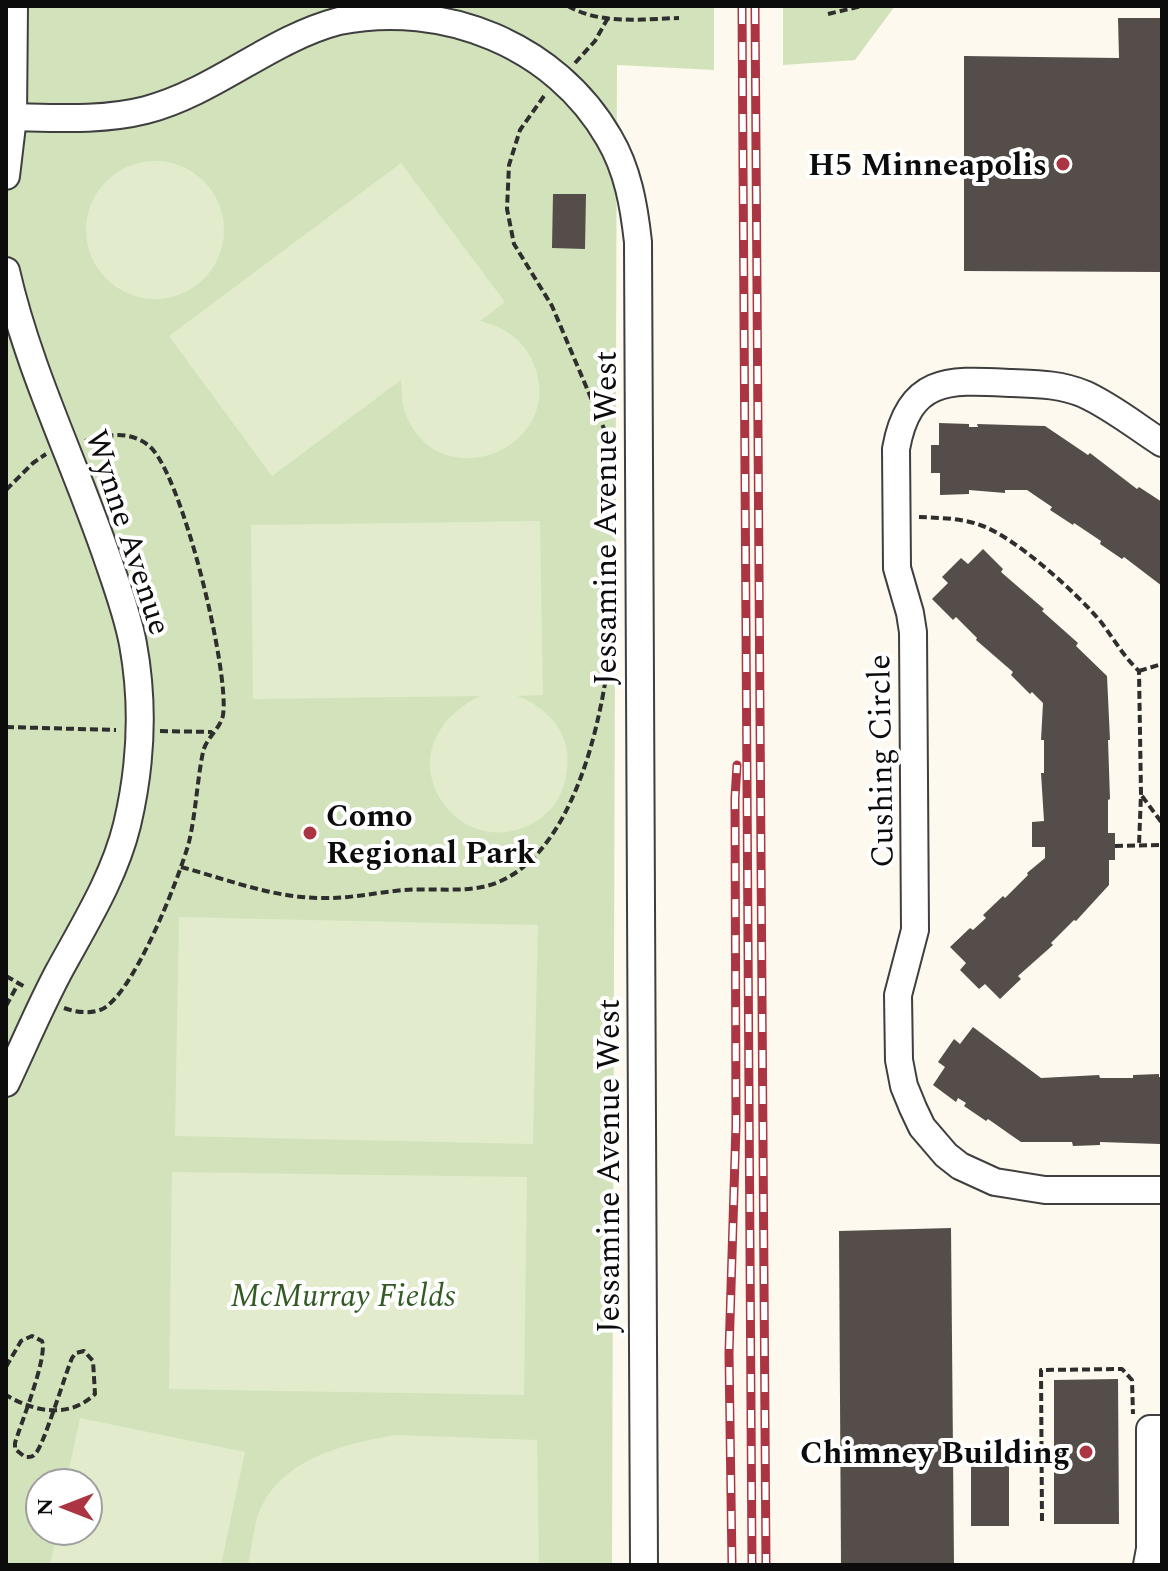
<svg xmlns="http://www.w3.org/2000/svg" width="1168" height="1571" font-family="Spectral,serif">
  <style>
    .green { fill: #d2e3bb; fill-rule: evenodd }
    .pitch { fill: #e2ebcc }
    .building { fill: #544d4a }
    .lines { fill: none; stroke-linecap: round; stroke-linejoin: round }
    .minor-casing { stroke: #3f3f3f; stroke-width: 30 }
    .path { stroke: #2e2e2e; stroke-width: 4; stroke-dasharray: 8 4; stroke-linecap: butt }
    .minor { stroke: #fff; stroke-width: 26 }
    .rail-casing { stroke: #ab3542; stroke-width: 9 }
    .rail { stroke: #fff; stroke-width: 6; stroke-dasharray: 18; stroke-linecap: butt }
    .poi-dot { fill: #ab3542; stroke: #fff; stroke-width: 3 }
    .labels { text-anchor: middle; stroke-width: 8; stroke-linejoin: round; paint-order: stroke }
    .poi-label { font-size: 32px; font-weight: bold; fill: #0c0c0c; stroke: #fff; text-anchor: end }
    .street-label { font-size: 32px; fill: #0c0c0c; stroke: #fff }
    .park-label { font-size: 32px; font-style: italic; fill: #335c25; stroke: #fff }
  </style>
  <rect width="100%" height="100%" fill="#fdf9ee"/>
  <!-- green -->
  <g class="green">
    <path d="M6 6H714V70L617 65 612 1565H6ZM40 1483H88V1531H40Z"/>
    <path d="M783 6H895L855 60 783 65Z"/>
  </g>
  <!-- pitch -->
  <g class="pitch">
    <circle cx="155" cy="230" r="69"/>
    <path d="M401 163 505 302 480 321C503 326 522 339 532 360 572 446 440 501 406 415 401 404 402 391 401 380L272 476 169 336Z"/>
    <path d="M540 521 543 695 517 696C541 705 564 724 567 752 569 777 563 801 542 817 463 876 371 751 480 696L253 699 251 525Z"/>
    <path d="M179 917 538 925 533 1144 175 1136Z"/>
    <path d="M172 1172 527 1177 524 1395 169 1389Z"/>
    <path d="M80 1418 245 1452 221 1565H50L57 1531H88V1483H66Z"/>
    <path d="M395 1435 537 1440 539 1565H248C252 1546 254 1521 262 1505 288 1456 346 1444 395 1435Z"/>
  </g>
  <!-- building -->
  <g class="building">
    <path d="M1118 18H1162V272L964 271V56L1119 58Z"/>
    <path d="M553 194H586L585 249 552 248Z"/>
    <path d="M939 423 969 424V427H978L977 424 1045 426 1088 455 1090 453 1137 489 1139 487 1162 502V586L1124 557 1122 559 1100 544 1101 541 1074 523 1073 525 1050 510 1052 507 1027 490H1005V493L969 490V494L940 495V473H931V445H939Z"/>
    <path d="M983 549 1003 569 1001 572 1044 609 1042 611 1078 643 1076 646 1107 676 1110 740H1108L1110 799 1108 800V833H1115V860H1109V885L1076 921 1074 920 1051 943 1053 945 1018 976 1021 979 1000 999 985 984 979 989 960 970 966 963 950 947 970 928 973 930 986 918 983 915 1003 896 1005 898 1028 875 1027 873 1045 858V847H1032V822L1044 821 1041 773H1044V740H1041L1043 703 1032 692 1030 694 1011 675 1013 672 976 640 977 638 956 617 953 620 932 599 948 583 942 577 961 558 968 564Z"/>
    <path d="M973 1027 1041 1078 1099 1075 1100 1078H1133V1075L1159 1074V1077H1162V1141L1160 1144 1100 1142V1145L1073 1146 1072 1142H1021L988 1119 986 1121 964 1106 966 1103 958 1098 956 1102 933 1085 945 1067 938 1062 954 1039 960 1044Z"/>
    <path d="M951 1228 954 1565H841L839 1231Z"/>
    <path d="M1118 1379 1119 1524H1054V1380Z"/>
    <path d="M1009 1449V1526H971V1450Z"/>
  </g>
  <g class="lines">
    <defs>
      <g id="minor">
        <path d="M13 117C57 118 103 121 146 110 215 92 270 39 339 21 443 0 556 45 609 138 628 170 634 206 638 242L644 1565"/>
        <path d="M6 176 13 117 14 6"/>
        <path d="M6 271C29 372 76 465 109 563 118 589 128 617 133 644 144 704 141 766 127 825 114 878 84 925 58 973 39 1009 23 1047 6 1083"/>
        <path d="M1162 443C1137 427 1111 406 1084 394 1060 384 1037 384 1012 383 951 380 909 375 896 449L897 568 910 613 913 632 915 930 898 995 899 1060 904 1086 913 1108 922 1127 946 1155 960 1166 995 1182 1045 1190H1162"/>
        <path d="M1147 1565 1150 1549V1429H1162"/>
      </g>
    </defs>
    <!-- minor casing -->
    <use href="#minor" class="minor-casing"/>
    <!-- path -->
    <g class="path">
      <path d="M568 6C601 25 642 19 679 18"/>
      <path d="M828 14 862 6"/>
      <path d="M575 63 595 41 608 18"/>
      <path d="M544 96 520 130 509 165 507 209 514 244 552 306 605 431 614 491"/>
      <path d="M6 490 33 463 46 454"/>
      <path d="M919 517C939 518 961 518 980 525 1014 536 1078 594 1101 622 1114 639 1123 656 1139 671L1141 794 1139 845"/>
      <path d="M1139 671 1162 664"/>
      <path d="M6 727 116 730"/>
      <path d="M160 731 212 732"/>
      <path d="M1142 796 1162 823"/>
      <path d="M1115 846 1162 845"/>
      <path d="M181 867C226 879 271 897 318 898 347 899 374 893 403 890 429 888 457 892 482 887 553 873 586 775 599 714 606 684 609 653 615 624"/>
      <path d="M6 976 25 987"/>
      <path d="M6 1006 18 984"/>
      <path d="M64 1008C75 1012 88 1014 100 1010 132 999 180 876 189 842 196 812 197 781 203 752 206 738 221 728 223 715 230 672 181 469 148 445 128 430 107 435 85 441"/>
      <path d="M6 1367 21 1341 32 1336 42 1341C48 1357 21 1423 15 1443V1449L25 1457C31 1457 32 1458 36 1453 44 1444 65 1375 72 1358L76 1353 84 1351 93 1361 95 1394C69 1419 34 1412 6 1395"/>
      <path d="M1042 1521 1041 1370 1122 1369 1132 1380 1133 1414"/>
    </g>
    <!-- minor -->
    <use href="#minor" class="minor"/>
    <defs>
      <g id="rail">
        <path d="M742 6 752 1565"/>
        <path d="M755 6 766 1565"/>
        <path d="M732 1565 729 1353 736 1125 735 798 737 765"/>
      </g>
    </defs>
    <!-- rail casing -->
    <use href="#rail" class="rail-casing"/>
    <!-- rail -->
    <use href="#rail" class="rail"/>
  </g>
  <!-- markers -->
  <g class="poi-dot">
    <circle cx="1063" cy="164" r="8"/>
    <circle cx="310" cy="833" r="8"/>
    <circle cx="1086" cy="1452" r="8"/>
  </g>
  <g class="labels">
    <!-- poi labels -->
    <g class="poi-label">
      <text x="1047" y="175">H5 Minneapolis</text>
      <text x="326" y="826" text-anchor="start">Como<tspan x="326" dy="37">Regional Park</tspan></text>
      <text x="1070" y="1463">Chimney Building</text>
    </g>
    <!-- street labels -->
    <g class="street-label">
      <text transform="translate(605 518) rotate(-90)" y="11">Jessamine Avenue West</text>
      <text transform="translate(129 532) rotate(72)" y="11">Wynne Avenue</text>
      <text transform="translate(880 761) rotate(-91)" y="11">Cushing Circle</text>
      <text transform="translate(608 1166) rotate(-90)" y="11">Jessamine Avenue West</text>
    </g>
    <!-- park labels -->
    <g class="park-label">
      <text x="343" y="1306">McMurray Fields</text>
    </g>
  </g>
  <!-- border -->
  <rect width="1168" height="1571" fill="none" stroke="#0c0c0c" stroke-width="16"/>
  <!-- north arrow -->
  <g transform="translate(64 1507) rotate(270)"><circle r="38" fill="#ffffff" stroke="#9e9e9e" stroke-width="2"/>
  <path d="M0-6L14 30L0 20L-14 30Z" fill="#ab3542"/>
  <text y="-12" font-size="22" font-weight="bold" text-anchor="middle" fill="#0c0c0c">N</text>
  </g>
</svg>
